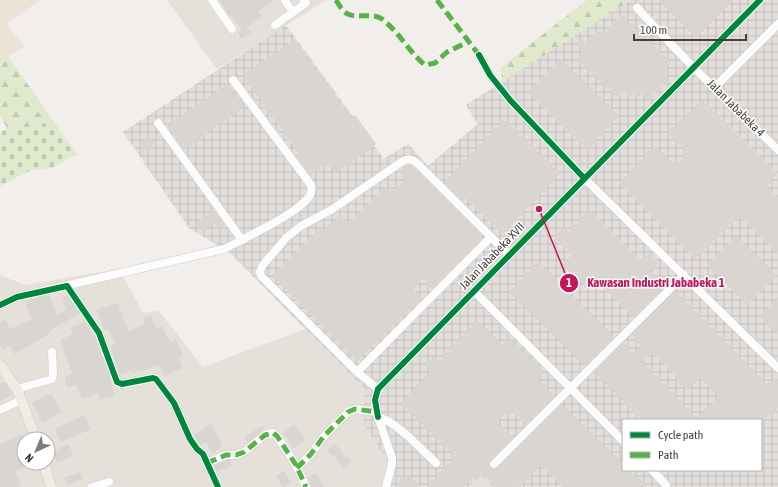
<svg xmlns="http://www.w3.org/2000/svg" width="778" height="487" font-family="'Asap Condensed',sans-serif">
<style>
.residential{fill:#e5e0d9;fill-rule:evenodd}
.commercial{fill:#ebe2d8}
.industrial{fill:url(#industrial-grid);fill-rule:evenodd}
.forest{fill:url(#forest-firs)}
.cemetery{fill:url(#cemetery-stones)}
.building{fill:#d9d6d2;stroke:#d9d5d1;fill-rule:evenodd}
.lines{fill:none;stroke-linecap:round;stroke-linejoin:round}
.minor-casing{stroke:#cfccc9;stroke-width:9}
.major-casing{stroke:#d2c9ba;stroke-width:11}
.minor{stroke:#fdfcfc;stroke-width:8}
.major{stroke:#f0ece5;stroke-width:10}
.quiet{stroke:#57b346;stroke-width:5;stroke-dasharray:10 5;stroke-linecap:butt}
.cycleway-casing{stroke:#fff;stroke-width:8}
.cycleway{stroke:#00873e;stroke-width:6}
.labels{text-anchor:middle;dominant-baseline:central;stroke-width:3;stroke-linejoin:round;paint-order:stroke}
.street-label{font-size:12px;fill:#463f38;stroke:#fff}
.leader{fill:none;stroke:#c2185b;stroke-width:1.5}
.callout-dot{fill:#c2185b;stroke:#fff;stroke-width:1.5}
.mark-label{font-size:12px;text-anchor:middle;font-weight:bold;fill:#fff}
.callout-label{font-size:13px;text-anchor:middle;font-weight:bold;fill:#c2185b;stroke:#fff;stroke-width:3;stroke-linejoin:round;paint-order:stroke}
</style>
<defs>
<pattern id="industrial-grid" width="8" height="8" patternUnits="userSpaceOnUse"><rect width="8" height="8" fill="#e2dedb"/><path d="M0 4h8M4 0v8" fill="none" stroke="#c3c0bd"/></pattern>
<pattern id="forest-firs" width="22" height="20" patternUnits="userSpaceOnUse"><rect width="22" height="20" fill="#e0e9cd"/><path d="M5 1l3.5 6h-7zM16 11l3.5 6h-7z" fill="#c2c9b1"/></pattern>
<pattern id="cemetery-stones" width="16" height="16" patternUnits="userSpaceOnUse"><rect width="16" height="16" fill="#e0e9cd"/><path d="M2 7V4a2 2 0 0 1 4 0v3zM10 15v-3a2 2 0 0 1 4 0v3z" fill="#c2c9b1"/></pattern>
</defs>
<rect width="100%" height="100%" fill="#f1eeeb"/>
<!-- residential -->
<path class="residential" d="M167 0H326L217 69Z
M631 0H778L623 420V470L519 487H0V272L1 276 26 285 119 269 143 313 159 311 203 367 305 329 229 252 408 144 428 166 478 124 466 105ZM24 439H48V463H24Z"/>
<!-- commercial -->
<path class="commercial" d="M0 0H40L6 24 25 47 8 56 0 57Z"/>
<!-- industrial -->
<path class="industrial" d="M631 0H778V487H493L482 475 468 487H386L396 475 364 424 365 389 229 252 189 228 123 132 286 25 384 159 408 144 428 166 478 124 466 105ZM623 420H761V470H623Z"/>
<!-- forest -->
<path class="forest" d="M587 0H631L502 82 501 67Z
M8 56 52 119 39 126 7 128 0 115V57Z"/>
<!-- cemetery -->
<path class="cemetery" d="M52 119 77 154 52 168 31 170 0 186V133L7 128 39 126Z"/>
<!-- building -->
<path class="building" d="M220 0H273L258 11 262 16 246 28 250 33 242 38 238 33 242 30 232 15 230 16 225 9 226 8Z
M659 0H733L696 37Z
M622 15 671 63 663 72 669 78 648 99 642 93 638 97 633 93 629 97 623 91 617 97 578 59 584 53 577 46 582 40 586 44 598 31 603 35Z
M294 40 351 118 355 116 376 144 335 173 327 162 310 175 297 157 300 155 244 75Z
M561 59 619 116 587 149 529 92Z
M227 84 244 106 185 149 168 126Z
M702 100 777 174 766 186 778 198V254L741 217 739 219 737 217 695 258 619 183 655 146 675 165 688 152 668 133Z
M504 120 560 174 503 233 466 197 462 201 444 182Z
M149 137 154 144 144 151 138 144Z
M409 165 415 169 483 237 432 288 423 279 413 289 422 298 357 361 273 275 322 228 325 230 341 215 349 223 386 187 391 193 406 179 399 172 407 166Z
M590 210 641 262 649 253 658 263 650 271 665 286 634 317 598 280 588 289 580 282 569 293 614 337 587 364 584 361 582 363 509 292 538 262 559 282 570 271 564 263 573 255 555 237 564 228 568 232Z
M214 211 224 224 219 228 215 222 203 231 197 222Z
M736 236 776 275 747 305 707 265Z
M675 291 768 385 775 378 778 382V407L764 420H642L595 372 623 343 634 354 642 346 631 335ZM652 352 678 378 676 379 687 390 700 378 719 397 697 418 642 362Z
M49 295 57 316 67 310 62 298 67 296 79 313 49 331V333L15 354 11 345 3 349 0 342V323L6 320 9 330 32 320 26 302Z
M778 298V334L760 317Z
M117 303 122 314 121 315 129 332 146 324 144 319 150 316 157 330 162 327 170 343 176 340 182 356 178 358 182 367 165 376 159 364 141 371 140 370 132 373 131 370 120 374 111 346 116 344 108 328 105 330 97 310 103 307 104 309Z
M478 321 503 345 510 338 543 370 538 375 539 380 554 395V397L526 424 511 409 496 423 512 439 490 460 489 465 490 468 495 469 498 468 562 404 623 464V470H629L647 487H563L541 465 520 487 518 484 515 487H496L481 472 462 487H426L456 456 401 403 432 371 426 365 434 356 439 361Z
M85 322 94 336 110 378 114 396 100 399 98 393 82 398 77 384 68 387 65 377 73 374 61 340 74 334 71 328Z
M4 382 12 394 0 401V384Z
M51 394 61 412 42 422 33 403Z
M84 416 90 429 61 441 55 429Z
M211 424 222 446 213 453 206 442 201 445 194 435 204 430 203 428Z
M294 425 305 440 294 448 284 433Z
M263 426 264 429 248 442 245 437Z
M22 435 24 440V467L15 471 20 487H0V445Z
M335 444 345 458 347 457 351 462 343 468 333 454 332 455 328 450Z
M68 445 73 455 57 462 53 452Z
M227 460H229L231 466 217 471 214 466Z
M284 472 290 483 283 487 277 476Z
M80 473 82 479 67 484 64 478Z
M316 473 319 479 324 487H311L308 478Z
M407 474 421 487H395Z"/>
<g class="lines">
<!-- minor casing -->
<g class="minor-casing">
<path id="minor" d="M212 0 232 29
M286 0 285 1 293 12
M637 8 693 67 778 150
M275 25 306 3 304 0
M479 55 490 75 510 100 584 178 778 368
M233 80 311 185C312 189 312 193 309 197 298 212 260 230 242 240
M715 87 778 24
M67 286 99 333 117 382 122 384 153 378 156 379 174 403 190 439 197 449 203 454 218 487
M474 291 623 441
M0 305 17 297 224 249 242 240 158 123
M357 372 491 237
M17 389 52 379 53 372 52 352
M378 389 357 372 261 276 260 272 262 266 286 238 301 226 331 210 403 161C410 158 414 160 419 165L509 255
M0 410 21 400
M378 417C396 421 422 450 436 463
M207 463 226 455H236L244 452 265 435 273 433 277 436 296 465 306 487
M494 464 684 275
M297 468 311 454 324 436 348 412 355 409 377 412
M652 470 666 485
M92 487 109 482
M386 487 392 464V458L375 408V400L378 389 760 0"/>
</g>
<!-- major casing -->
<g class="major-casing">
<path id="major" d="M0 365 17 389 36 439
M44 463 51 487"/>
</g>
<!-- minor -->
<use href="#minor" class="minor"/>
<!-- major -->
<use href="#major" class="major"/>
<!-- quiet -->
<path class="quiet" d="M336 0C339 5 343 12 348 14 358 19 372 12 382 19 399 32 409 52 425 65L435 63 447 52 470 41
M437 0 479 55
M207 463 226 455H236L244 452 265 435 273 433 277 436 296 465 306 487
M297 468 311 454 324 436 348 412 355 409 377 412"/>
<!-- cycleway casing -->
<g class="cycleway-casing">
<path id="cycleway" d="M479 55 490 75 510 100 584 178
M0 305 17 297 67 286 99 333 117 382 122 384 153 378 156 379 174 403 190 439 197 449 203 454 218 487
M378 417 375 400 378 389 760 0"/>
</g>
<!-- cycleway -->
<use href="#cycleway" class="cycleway"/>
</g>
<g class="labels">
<!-- street labels -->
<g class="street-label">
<text transform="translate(736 108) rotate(45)">Jalan Jababeka 4</text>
<text transform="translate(492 256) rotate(-46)">Jalan Jababeka XVII</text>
</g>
</g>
<!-- callouts -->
<path class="leader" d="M539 209L569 283"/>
<g class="callout-dot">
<circle cx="539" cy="209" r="4"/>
<circle cx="569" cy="283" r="10"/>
</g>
<g class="mark-label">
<text x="569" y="287">1</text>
</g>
<g class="callout-label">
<text x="656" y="287">Kawasan Industri Jababeka 1</text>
</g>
<!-- legend -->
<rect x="622" y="419" width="140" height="52" fill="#ffffff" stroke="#b5b2af"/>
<rect x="630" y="432" width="20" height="6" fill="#00873e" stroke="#b5b2af"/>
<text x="658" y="439" font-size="12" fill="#463f38">Cycle path</text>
<rect x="630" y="452" width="20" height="6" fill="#57b346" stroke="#b5b2af"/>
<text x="658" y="459" font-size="12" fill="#463f38">Path</text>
<!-- north arrow -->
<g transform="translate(36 451) rotate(224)"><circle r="19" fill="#ffffff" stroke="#b5b2af"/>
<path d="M0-3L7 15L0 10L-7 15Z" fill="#827c77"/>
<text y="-6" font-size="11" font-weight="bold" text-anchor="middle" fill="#463f38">N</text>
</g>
<!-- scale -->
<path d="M634 34v6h112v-6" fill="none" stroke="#463f38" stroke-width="2"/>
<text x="640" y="34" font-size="12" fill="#463f38" stroke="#ffffff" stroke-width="3" paint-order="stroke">100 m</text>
</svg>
